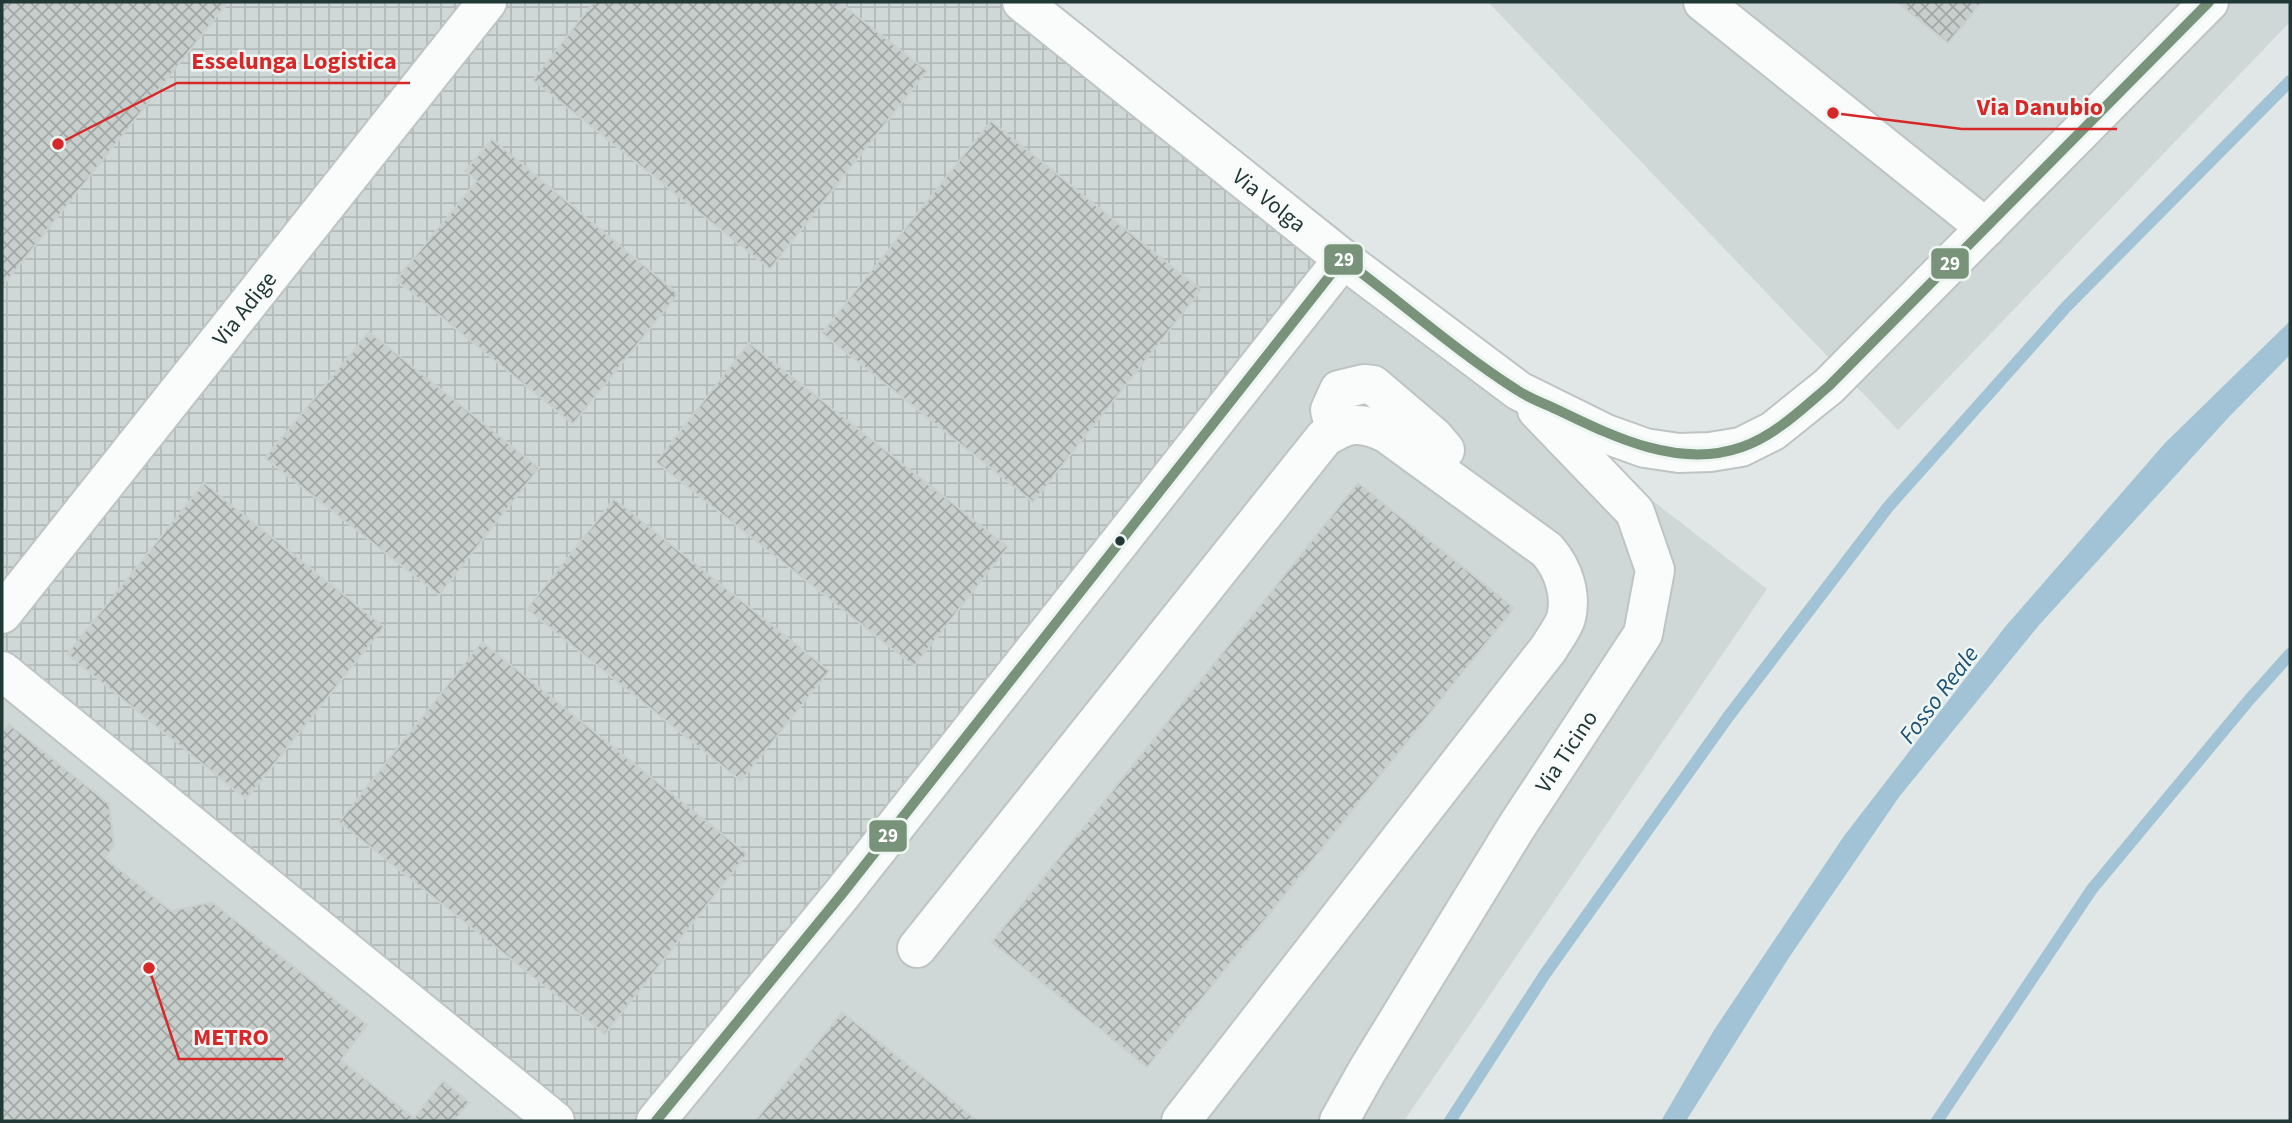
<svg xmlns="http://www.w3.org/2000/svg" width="2292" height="1123" font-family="'Source Sans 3',sans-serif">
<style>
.built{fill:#cfd8d6}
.industrial{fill:url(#industrial-grid)}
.water{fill:#a2c3d5}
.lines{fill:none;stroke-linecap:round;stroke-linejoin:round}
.stream{stroke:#a2c3d5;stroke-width:12}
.building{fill:url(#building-cross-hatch);stroke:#cad0cf;stroke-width:2}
.minor-casing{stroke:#bec4c3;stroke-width:42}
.minor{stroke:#fafbfb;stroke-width:38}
.bus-1-casing{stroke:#eef6f4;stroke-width:16}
.bus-1{stroke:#79937a;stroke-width:10}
.bus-dot{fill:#203937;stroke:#eef6f4;stroke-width:2.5}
.labels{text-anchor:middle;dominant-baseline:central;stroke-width:5;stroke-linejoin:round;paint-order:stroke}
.street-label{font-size:23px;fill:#203937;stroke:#eef6f4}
.water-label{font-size:24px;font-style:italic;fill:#1c5172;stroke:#eef6f4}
.leader{fill:none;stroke:#d62828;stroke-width:2.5}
.callout-dot{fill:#d62828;stroke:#eef6f4;stroke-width:2.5}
.callout-label{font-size:24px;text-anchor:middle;font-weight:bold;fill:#d62828;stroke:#eef6f4;stroke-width:5;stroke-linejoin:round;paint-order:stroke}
.line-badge{stroke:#eef6f4;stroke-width:2.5}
.badge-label{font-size:19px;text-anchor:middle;font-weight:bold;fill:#fff}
</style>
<defs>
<pattern id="industrial-grid" width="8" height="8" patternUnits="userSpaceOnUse" patternTransform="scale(1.75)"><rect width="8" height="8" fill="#cfd8d6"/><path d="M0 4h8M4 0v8" fill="none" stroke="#b1bab8"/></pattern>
<pattern id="building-cross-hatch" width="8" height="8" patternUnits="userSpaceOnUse" patternTransform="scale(1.75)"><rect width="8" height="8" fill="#c8cecc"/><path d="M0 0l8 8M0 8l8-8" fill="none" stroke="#a2a8a6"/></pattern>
</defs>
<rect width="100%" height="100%" fill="#e1e7e6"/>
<!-- built -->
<path class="built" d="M1488 2H2290V22L1898 430Z
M1339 259 1767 589 1404 1121H656Z
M2 691 552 1121H2Z"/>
<!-- industrial -->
<path class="industrial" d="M2 2H1016L1339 259 656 1121H552L2 691Z"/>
<!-- water -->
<path class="water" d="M2290 321V355L2228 418 2040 624 1899 797 1788 959 1686 1121H1661L1714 1030 1844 836 2005 627 2165 443Z"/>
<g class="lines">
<!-- stream -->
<path class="stream" d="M1450 1121 1545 974 1728 717 1888 507 2066 307 2290 81
M1937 1121 2092 889 2249 700 2290 654"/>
</g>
<!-- building -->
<path class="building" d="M2 2H228L2 287Z
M594 2H839L927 71 770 269 533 80Z
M1897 2H1982L1948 43Z
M991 121 1201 290 1033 502 822 333Z
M492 139 678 294 573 424 396 280 477 181 465 171Z
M369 332 539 468 439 595 265 458Z
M749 343 1008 547 914 666 656 462Z
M204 483 384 627 246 799 67 654Z
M1358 483 1514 608 1147 1067 992 942Z
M614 499 829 671 741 781 527 609Z
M482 642 747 854 605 1034 339 822Z
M9 724 109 804 114 846 105 858 171 911 212 902 367 1025 341 1060 414 1118 443 1081 469 1102 454 1121H2V733Z
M842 1012 978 1121H755Z"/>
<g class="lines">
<!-- minor casing -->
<g class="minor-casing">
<g id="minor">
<path id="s1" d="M1022 2 1343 259 1519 391 1606 434 1645 448 1679 453 1710 452 1741 447 1773 431 1829 386 2209 2"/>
<path d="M1703 2 1986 228"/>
<path d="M1335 431 1330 410 1339 390 1364 384 1373 385 1434 437 1445 450"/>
<path id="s2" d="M2 614 487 2"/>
<path d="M2 671 555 1121"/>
<path d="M917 948 1324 438C1347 422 1361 421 1386 433L1547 550C1563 568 1572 594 1566 618 1563 628 1554 639 1549 648L1181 1121"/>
<path d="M656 1121 842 894 1343 259"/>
<path id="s3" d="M1339 1121 1367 1071 1517 826 1643 634 1655 570 1635 512 1537 410"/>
</g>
</g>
<!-- minor -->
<use href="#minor" class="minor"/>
<!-- bus-1 casing -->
<g class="bus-1-casing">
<path id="bus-1" d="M656 1121 842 894 1343 259C1401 302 1456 351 1517 390 1530 399 1546 404 1560 411 1616 438 1680 469 1742 447 1776 435 1803 408 1829 386L2209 2"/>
</g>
<!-- bus-1 -->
<use href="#bus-1" class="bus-1"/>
</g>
<!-- markers -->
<circle class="bus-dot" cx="1120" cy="541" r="6"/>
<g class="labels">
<!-- street labels -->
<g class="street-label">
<text stroke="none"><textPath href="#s1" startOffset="317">Via Volga</textPath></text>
<text stroke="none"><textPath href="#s2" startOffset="390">Via Adige</textPath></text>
<text stroke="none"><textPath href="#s3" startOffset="434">Via Ticino</textPath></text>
</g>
<!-- water labels -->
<g class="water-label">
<text transform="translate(1939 695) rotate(-53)">Fosso Reale</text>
</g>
</g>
<!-- callouts -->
<path class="leader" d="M58 144L177 83H410M1833 113L1962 129H2117M149 968L179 1059H283"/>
<g class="callout-dot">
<circle cx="58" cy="144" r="7"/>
<circle cx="1833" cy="113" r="7"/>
<circle cx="149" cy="968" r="7"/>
</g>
<g class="callout-label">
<text x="294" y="69">Esselunga Logistica</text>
<text x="2040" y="115">Via Danubio</text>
<text x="231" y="1045">METRO</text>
</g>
<g class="line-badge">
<rect x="1323" y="243" width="41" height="33" rx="7" fill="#79937a"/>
<rect x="1930" y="247" width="40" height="33" rx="7" fill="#79937a"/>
<rect x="868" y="819" width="40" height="34" rx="7" fill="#79937a"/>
</g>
<g class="badge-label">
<text x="1344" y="266">29</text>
<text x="1950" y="270">29</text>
<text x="888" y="842">29</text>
</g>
<!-- border -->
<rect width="2292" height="1123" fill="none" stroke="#203937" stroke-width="7"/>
</svg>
